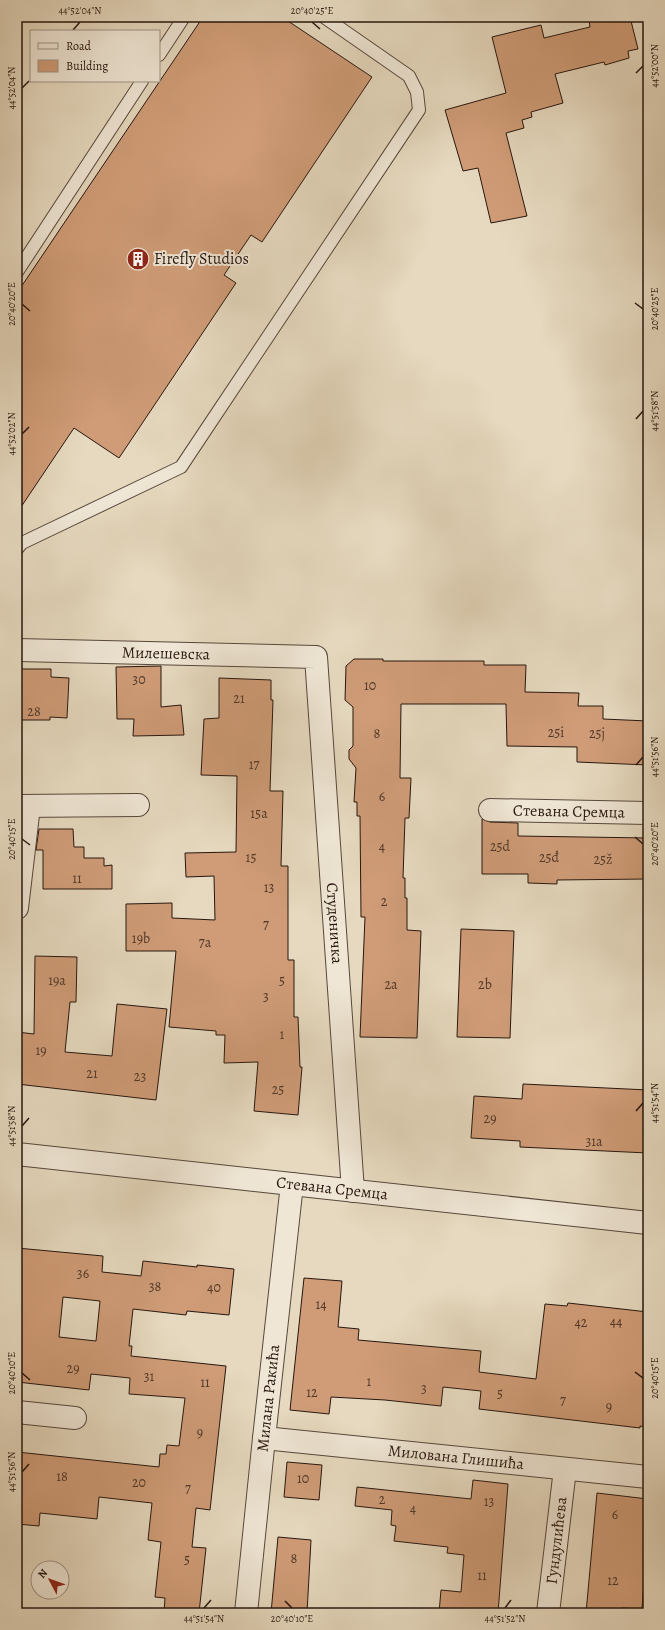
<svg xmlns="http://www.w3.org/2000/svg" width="665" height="1630" font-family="Alegreya,serif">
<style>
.building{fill:#cf9c77;stroke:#27160f;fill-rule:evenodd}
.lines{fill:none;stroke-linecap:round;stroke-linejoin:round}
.lane-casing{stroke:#57473b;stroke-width:14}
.street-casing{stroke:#57473b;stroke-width:24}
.lane{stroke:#efe6d5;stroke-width:12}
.street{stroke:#efe6d5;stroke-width:22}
.ticks{fill:none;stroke:#27160f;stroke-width:1.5}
.labels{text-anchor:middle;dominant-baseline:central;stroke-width:4;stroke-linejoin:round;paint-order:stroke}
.number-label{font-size:14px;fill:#513829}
.poi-label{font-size:16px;fill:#27160f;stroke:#efe6d5;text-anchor:start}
.street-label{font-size:16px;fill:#27160f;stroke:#efe6d5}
.neatline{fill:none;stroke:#27160f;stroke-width:1.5}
.ticks-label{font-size:10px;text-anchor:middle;fill:#27160f}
</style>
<rect width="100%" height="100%" fill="#e6d9bf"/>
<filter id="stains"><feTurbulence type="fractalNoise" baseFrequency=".005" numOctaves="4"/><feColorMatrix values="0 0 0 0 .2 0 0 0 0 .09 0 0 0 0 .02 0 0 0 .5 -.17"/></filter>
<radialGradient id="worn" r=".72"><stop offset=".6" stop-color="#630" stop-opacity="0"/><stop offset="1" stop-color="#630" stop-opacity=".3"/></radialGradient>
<!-- building -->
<path class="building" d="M203 17H282L372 77 262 242 251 235 224 275 236 283 119 458 74 428 17 513V293Z
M598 17H630L638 49 628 51 629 58 605 65 604 62 555 74 563 103 531 112 532 117 522 120 524 128 506 133 527 216 491 223 478 168 463 171 445 110 506 93 492 37 541 25 544 38 590 27 589 20Z
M354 659H383V661H484V665H526L525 692 579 693 578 706H603V719L648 721V765L577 762V747L507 746 506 704H401L400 778H411L409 818H405L403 878H405V898H407V930L421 931 417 1038 360 1037 365 917H361L360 816H357V802H354L356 768 349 759V750L353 746V707L345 700 346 666Z
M161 666V707L181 705 184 735 133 736 134 719H117L116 667Z
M17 669H51V677L69 678 67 718 50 717V720H17Z
M219 678 271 680V700H273L270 791H283L281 866H288V960H294V1017H298L300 1067H302L298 1115 254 1111 258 1062 224 1063 225 1035H216V1031L169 1027 176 951H126V904L172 903V918L215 920 214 876 186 877 185 853 236 852 237 776 201 775 204 719 219 718Z
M482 819 490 822 518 823V836L648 838V879L557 880V884L528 883V874H482Z
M39 829H73L74 847H84V858H104V866L112 865V889H43V850H36Z
M461 929 514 931 510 1038 457 1037Z
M35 956 77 957 76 1002H70L65 1052 112 1056 117 1004 167 1009 156 1100 17 1084V1032L34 1034Z
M523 1084 648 1090V1153L520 1147V1141L471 1138 474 1096 522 1099Z
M17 1248 103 1256 102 1272 141 1276 143 1261 197 1267V1265L234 1269 229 1315 187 1311 186 1315 133 1309 129 1346H132L131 1356 226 1366 210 1510 196 1508 194 1527 192 1547 206 1548 199 1613H164L165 1598 155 1597 161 1542 148 1540 152 1503 99 1497 97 1519 40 1513 39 1526 17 1524V1452L159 1467 160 1454H166L167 1445 179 1446 185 1398 129 1394 130 1378 91 1374 89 1390 17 1382ZM63 1297 100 1301 96 1341 59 1337Z
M304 1278 342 1281 338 1327 359 1329 358 1340 481 1351 479 1372 536 1379 545 1304 567 1306 568 1303 648 1312V1427L640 1426V1428L479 1409 481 1391 443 1387 441 1406 385 1400 331 1397 329 1414 290 1410Z
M287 1462 322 1465 319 1500 284 1497Z
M473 1480 508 1484 498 1613H439L441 1590 461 1592 464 1555 447 1553 448 1547 394 1541 396 1526 391 1525 392 1510 355 1506 357 1487 471 1499Z
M597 1493 648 1499V1567H645L642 1609 622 1608 621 1613H586Z
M278 1537 311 1540 307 1613H271Z"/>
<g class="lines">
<!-- lane casing -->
<g class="lane-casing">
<path id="lane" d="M159 55 184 17
M17 272 142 81
M17 549 22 543 181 467 419 110 417 92 409 76 324 17"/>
</g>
<!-- street casing -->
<g class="street-casing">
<g id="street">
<path id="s1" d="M17 650 316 657 353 1191"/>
<path d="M17 806 138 805"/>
<path id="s2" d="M490 810 648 813"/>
<path d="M17 908 29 806"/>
<path id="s3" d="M17 1154 648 1223"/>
<path d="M17 1412 75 1418"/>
<path id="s4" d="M264 1438 648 1477"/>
<path id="s5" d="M246 1613 264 1438 292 1184"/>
<path id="s6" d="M548 1613 565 1469"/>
</g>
</g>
<!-- lane -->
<use href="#lane" class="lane"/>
<!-- street -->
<use href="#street" class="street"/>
</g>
<!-- ticks -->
<path class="ticks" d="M312 22 320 29M73 30 80 22M636 73 643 66M22 88 29 81M635 303 643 309M22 304 30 311M636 419 643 411M22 434 29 427M636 765 643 757M635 837 643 844M22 839 30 845M636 1111 643 1103M22 1126 29 1118M635 1372 643 1378M22 1373 30 1380M22 1472 29 1464M285 1601 292 1608M204 1608 211 1600M505 1608 511 1600"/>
<!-- icons -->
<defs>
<g id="building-disc" transform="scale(1.15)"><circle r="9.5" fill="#8f2418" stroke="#efe6d5"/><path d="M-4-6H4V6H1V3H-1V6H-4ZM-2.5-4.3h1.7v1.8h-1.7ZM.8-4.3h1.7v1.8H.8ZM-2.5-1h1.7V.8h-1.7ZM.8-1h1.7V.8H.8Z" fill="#fff"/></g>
</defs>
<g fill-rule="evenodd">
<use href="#building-disc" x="138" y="259"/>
</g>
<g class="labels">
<!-- number labels -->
<g class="number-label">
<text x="139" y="679">30</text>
<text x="370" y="685">10</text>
<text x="239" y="698">21</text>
<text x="34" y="711">28</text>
<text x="556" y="732">25i</text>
<text x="377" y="733">8</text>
<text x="597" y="733">25j</text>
<text x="254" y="764">17</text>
<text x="382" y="796">6</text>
<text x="259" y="813">15a</text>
<text x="382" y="846">4</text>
<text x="500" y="846">25d</text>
<text x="251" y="857">15</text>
<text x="549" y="857">25đ</text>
<text x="603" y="859">25ž</text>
<text x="77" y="878">11</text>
<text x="269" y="887">13</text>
<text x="384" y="901">2</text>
<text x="266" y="924">7</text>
<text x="141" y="938">19b</text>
<text x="205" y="942">7a</text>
<text x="57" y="980">19a</text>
<text x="282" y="980">5</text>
<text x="391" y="984">2a</text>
<text x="485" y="984">2b</text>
<text x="266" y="996">3</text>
<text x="282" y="1034">1</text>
<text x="41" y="1050">19</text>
<text x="92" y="1073">21</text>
<text x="140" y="1076">23</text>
<text x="278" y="1089">25</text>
<text x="490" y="1118">29</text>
<text x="594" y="1141">31a</text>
<text x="83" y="1273">36</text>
<text x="155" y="1286">38</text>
<text x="214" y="1287">40</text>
<text x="321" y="1304">14</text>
<text x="616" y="1321">44</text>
<text x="581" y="1322">42</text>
<text x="73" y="1368">29</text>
<text x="149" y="1376">31</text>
<text x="369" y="1381">1</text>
<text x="205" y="1382">11</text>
<text x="424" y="1388">3</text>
<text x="312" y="1392">12</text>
<text x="500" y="1393">5</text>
<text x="563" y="1400">7</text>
<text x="609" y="1406">9</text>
<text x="200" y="1432">9</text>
<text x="62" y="1476">18</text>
<text x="303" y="1478">10</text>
<text x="139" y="1482">20</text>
<text x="188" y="1488">7</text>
<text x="382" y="1499">2</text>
<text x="489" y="1501">13</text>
<text x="413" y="1508">4</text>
<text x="615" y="1514">6</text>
<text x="294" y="1558">8</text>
<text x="187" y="1559">5</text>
<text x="482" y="1575">11</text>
<text x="613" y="1580">12</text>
</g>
<!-- poi labels -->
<g class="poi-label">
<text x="154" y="259">Firefly Studios</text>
</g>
<!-- street labels -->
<g class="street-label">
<text stroke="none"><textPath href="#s1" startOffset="149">Милешевска</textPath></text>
<text stroke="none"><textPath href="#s2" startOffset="79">Стевана Сремца</textPath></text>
<text stroke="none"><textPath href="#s1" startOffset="566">Студеничка</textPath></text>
<text stroke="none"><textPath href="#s3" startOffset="317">Стевана Сремца</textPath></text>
<text stroke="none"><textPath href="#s5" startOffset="216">Милана Ракића</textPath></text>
<text stroke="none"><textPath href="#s4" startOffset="193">Милована Глишића</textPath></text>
<text stroke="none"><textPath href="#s6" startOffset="73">Гундулићева</textPath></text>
</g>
</g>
<!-- margin -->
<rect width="665" height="1630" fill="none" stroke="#e6d9bf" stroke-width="44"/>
<!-- legend -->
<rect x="30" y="30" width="130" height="52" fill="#efe6d5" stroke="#9f9386"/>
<rect x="38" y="43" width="20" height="6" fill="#efe6d5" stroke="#9f9386"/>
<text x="66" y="50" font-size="12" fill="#27160f">Road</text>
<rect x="38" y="60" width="20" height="12" fill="#cf9c77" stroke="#9f9386"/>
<text x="66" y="70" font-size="12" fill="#27160f">Building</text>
<!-- north arrow -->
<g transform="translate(50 1580) rotate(311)"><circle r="19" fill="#efe6d5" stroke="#9f9386"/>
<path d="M0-3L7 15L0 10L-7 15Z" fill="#8f2418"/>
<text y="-6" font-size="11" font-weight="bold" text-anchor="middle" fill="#27160f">N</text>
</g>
<rect x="22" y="22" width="621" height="1586" class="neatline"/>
<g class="ticks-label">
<text x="80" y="14">44°52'04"N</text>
<text x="312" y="14">20°40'25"E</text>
<text transform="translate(654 66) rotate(-90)" y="4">44°52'00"N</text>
<text transform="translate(11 88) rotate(-90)" y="4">44°52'04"N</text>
<text transform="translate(11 304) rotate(-90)" y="4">20°40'20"E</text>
<text transform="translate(654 309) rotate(-90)" y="4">20°40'25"E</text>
<text transform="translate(654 411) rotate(-90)" y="4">44°51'58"N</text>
<text transform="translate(11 434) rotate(-90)" y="4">44°52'02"N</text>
<text transform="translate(654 757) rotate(-90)" y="4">44°51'56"N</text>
<text transform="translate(11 839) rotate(-90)" y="4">20°40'15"E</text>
<text transform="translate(654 844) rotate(-90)" y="4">20°40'20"E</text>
<text transform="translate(654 1103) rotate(-90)" y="4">44°51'54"N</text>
<text transform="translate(11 1126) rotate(-90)" y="4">44°51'58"N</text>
<text transform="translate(11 1373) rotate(-90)" y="4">20°40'10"E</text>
<text transform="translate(654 1378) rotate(-90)" y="4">20°40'15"E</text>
<text transform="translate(11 1472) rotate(-90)" y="4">44°51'56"N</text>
<text x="204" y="1622">44°51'54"N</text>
<text x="292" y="1622">20°40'10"E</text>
<text x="505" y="1622">44°51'52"N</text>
</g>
<rect width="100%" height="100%" filter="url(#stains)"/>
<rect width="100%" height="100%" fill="url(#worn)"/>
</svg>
